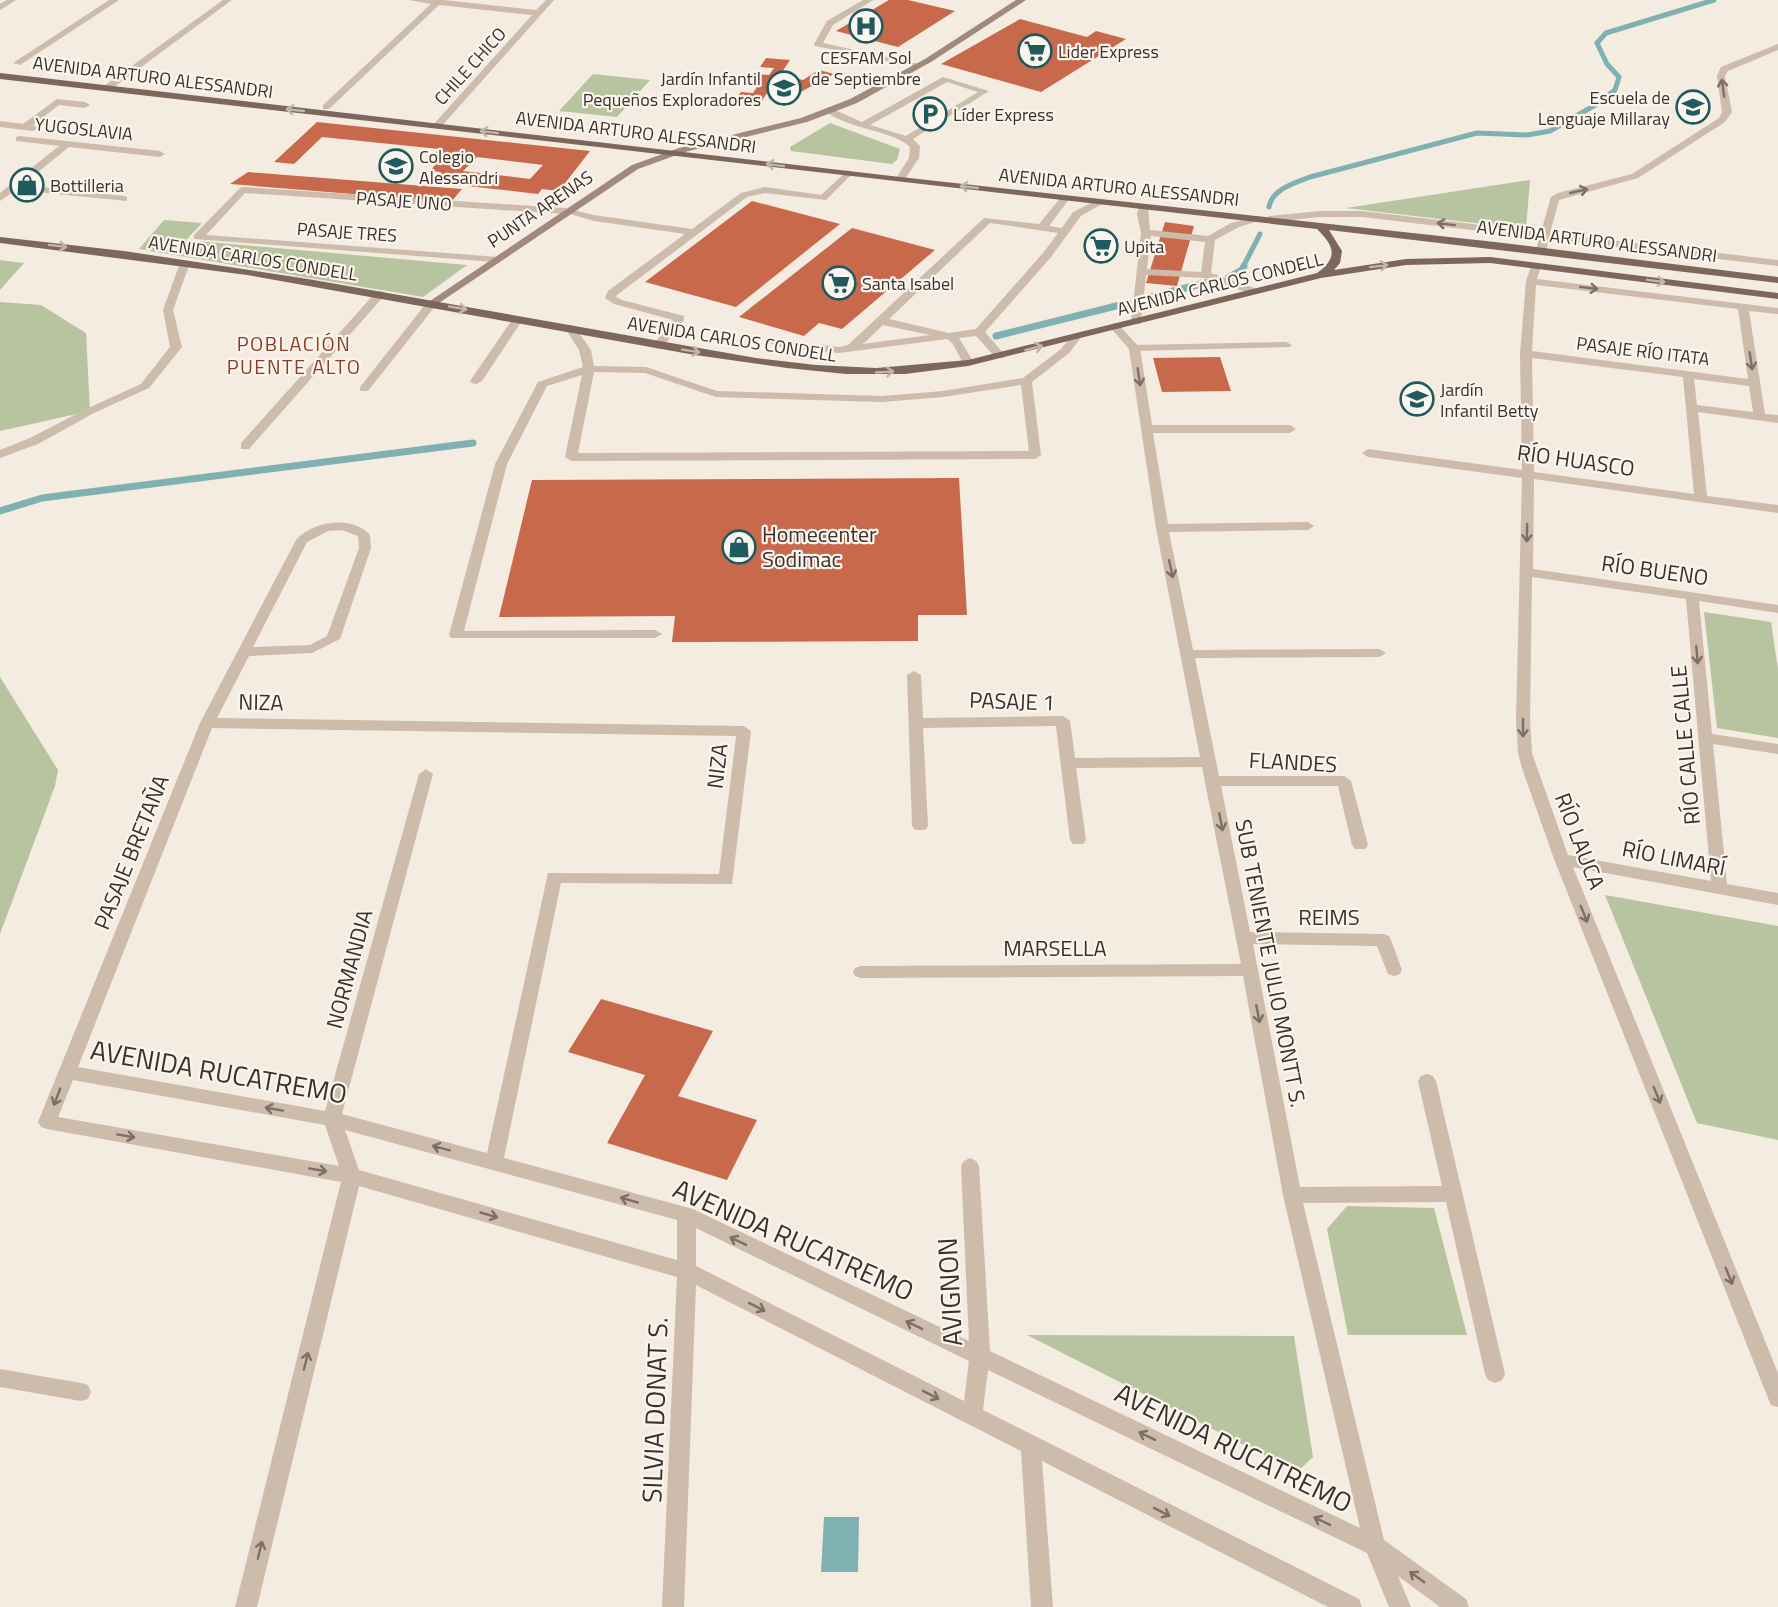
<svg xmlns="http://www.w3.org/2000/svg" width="1778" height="1607" font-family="'Titillium Web',sans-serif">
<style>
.green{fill:#b8c4a0}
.water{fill:#7fb0b2}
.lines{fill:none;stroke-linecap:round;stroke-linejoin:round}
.stream-far1{stroke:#7fb0b2;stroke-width:5}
.stream{stroke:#7fb0b2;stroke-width:7}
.building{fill:#c8694b;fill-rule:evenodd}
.lane{fill:#cdbbac;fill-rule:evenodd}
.street{fill:#cdbbac;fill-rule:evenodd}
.secondary{fill:#a18a7d;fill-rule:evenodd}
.primary{fill:#7d675c;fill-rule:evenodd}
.oneway{stroke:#7d6f65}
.oneway2{stroke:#c2b5ac}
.labels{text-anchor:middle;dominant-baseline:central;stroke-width:4.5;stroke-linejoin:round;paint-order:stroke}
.far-poi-label{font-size:18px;fill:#3b302b;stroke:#fbf5ee;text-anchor:start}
.far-street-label{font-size:18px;fill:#3b302b;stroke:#fbf5ee}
.far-neighbourhood-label{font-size:20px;letter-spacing:1.5px;fill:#8c3b22;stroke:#fbf5ee}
.street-label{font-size:22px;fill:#3b302b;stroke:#fbf5ee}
.poi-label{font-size:22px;fill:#3b302b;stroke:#fbf5ee;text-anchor:start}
.near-street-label{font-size:27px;fill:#3b302b;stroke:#fbf5ee}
</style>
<rect width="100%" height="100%" fill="#f4ebe1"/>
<!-- green -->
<path class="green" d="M593 74 650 80 617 117 559 111Z
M830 123 900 149 897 160 892 164 791 151 790 147Z
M1530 180 1526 229 1346 208Z
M164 220 202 223 186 240 467 265 423 297 139 249Z
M0 260 24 263 0 290Z
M0 302 41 305 86 333 90 411 0 431Z
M1704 612 1771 622 1778 669V738L1717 728Z
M0 677 58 770 55 786 0 934Z
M1605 895 1778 926V1140L1697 1123Z
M1347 1206 1434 1208 1467 1335H1348L1327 1229Z
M1027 1335 1294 1336 1313 1457 1297 1472Z"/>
<!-- water -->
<path class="water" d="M824 1517H859L858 1572H821Z"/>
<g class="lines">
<!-- stream-far1 -->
<path class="stream-far1" d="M1269 207C1272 189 1295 183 1310 177L1477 133 1527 135 1550 131 1597 104 1615 90 1619 77 1607 64 1597 43 1606 33 1714 0
M1243 267 1260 234"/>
<!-- stream -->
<path class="stream" d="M1229 277 1242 270 1244 266
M1150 297 1209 282
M996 336 1128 303
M0 511 42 498 473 443"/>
</g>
<!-- building -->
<path class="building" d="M889 0H908L955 11 898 47 836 31Z
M1020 19 1087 37 1096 31 1126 39 1041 92 941 64Z
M766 58 790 60 780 75 803 80 819 70 834 74 782 102 768 98 782 90 771 87 761 102 735 99 741 92 753 93 759 84 747 83 754 74 769 75 774 68 760 67Z
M317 122 590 151 559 191 542 189 538 194 432 182 441 172 430 171 441 158 432 157 439 149 322 137 294 164 274 162ZM477 157 543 165 530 179 463 171Z
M248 172 462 189 451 202 230 184Z
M752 201 840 224 736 307 645 282Z
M1165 222 1194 226 1177 286 1146 283Z
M852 228 935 250 842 329 819 323 804 336 739 317Z
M1089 236 1118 239 1113 256 1084 253Z
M1220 357 1231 391 1162 392 1153 358Z
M959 478 967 615H918V641L672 642 675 616 499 617 532 480Z
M601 999 713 1031 678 1096 757 1120 727 1180 607 1143 645 1075 568 1052Z"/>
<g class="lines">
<!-- lane -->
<path class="lane" d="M863 0H873L833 25 823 43 919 64V68L815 46 814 44 827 21Z
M943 77 989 91 913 139 920 146 919 158 903 182 895 180 909 158 910 147C890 129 849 130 825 111L833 109 862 122ZM947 82 978 92 906 136 870 125Z
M848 170 853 173 826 200 765 193 747 197 617 295 616 297 622 300 684 316V320L662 348 658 349 652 346 673 320 614 304 605 298 608 291 685 234 594 221 560 211 565 208 594 215 692 229 741 193 765 187 821 195Z
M1065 195 1070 198 1049 226 1062 228 1073 212 1099 199 1107 201 1081 216 1051 257 985 332 1004 354V358H996L976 336 959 338 974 363 968 366 964 365 953 344 947 339 839 353 776 346 770 343 776 340 839 347 848 345 984 218 1039 224 1062 196ZM990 223 1058 233 1043 253 976 329 949 333 889 319ZM883 325 930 335 863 344Z
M1140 204 1148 206 1150 230 1208 236 1231 223 1261 216V220L1239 227 1215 240 1211 273 1257 289V293H1249L1205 278 1146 275 1141 322 1140 324H1132L1131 322 1141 233 1137 214ZM1151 236 1205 242 1201 272 1147 269Z
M168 307 173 310 182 347 149 388 94 413 38 444 0 458V450L30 438 86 409 141 384 170 347 163 310Z
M570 325 574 326 591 350 594 366 646 367 717 391 882 396 943 391 1023 378 1061 349 1073 334 1077 333 1082 336 1069 353 1032 382 1041 455 1035 459 571 461 565 457 582 375 547 386 507 464 464 631 655 630 662 634 655 638H451L449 635 495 464 538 382 583 367 579 350 565 328ZM594 372 645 373 716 397 882 402 943 397 1021 385 1029 451 578 453Z
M1286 342 1292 345 1290 347 1134 351 1128 348 1134 345Z"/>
<!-- street -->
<path class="street" d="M7 0H16L0 10V4Z
M109 0H119L20 65 13 63Z
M223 0H232L110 90H104V86Z
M409 0H444L536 10 546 0H554L440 128 432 126 532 15 439 5 329 109H323V105L431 4Z
M1778 44V50L1728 71 1725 76 1732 112 1725 122 1638 178 1559 200 1550 233 1778 260V266L1549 239 1546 250 1541 253 1536 250 1539 238 1362 217H1320L1269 222 1264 219 1269 216 1320 211H1362L1541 232 1551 197 1558 193 1632 174 1719 118 1722 112 1717 76 1721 67Z
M57 99 85 102 90 105 85 108 59 105 33 125 38 128 33 131 0 127V121L23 124Z
M19 136 160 151 165 154 160 157 69 147 22 185 124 196 127 197V201L16 190 0 201V193L59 146 16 141V137Z
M243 187 565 208 570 211 565 214 245 193 206 235 499 257 500 259 495 262 194 239V235L240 188Z
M185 260 190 263 173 310 172 312H164L163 310 180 263Z
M1536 263 1541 266 1537 279 1778 308V314L1749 311 1765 414 1778 415V423L1698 412 1707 496 1778 505V513L1534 479 1533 569 1778 605V613L1699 601 1712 734 1778 744V754L1713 744 1727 884 1778 893V905L1573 867 1778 1373V1407L1771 1405 1768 1398 1554 859 1522 768 1518 753 1516 720 1522 478 1368 457 1362 453 1368 449 1522 470 1520 354 1526 281 1531 266ZM1536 285 1738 309 1748 379 1532 351ZM1532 358 1683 377 1694 494 1534 472ZM1694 379 1749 386 1753 412 1697 405ZM1532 577 1686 599 1711 881 1568 855 1532 753 1530 720Z
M380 291 384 292V296L249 449H241V443L376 292Z
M432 300 437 303 436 305 368 391H360V387L428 301Z
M518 316 523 319 482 381 476 384 472 383 470 381 514 317Z
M1114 323 1118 324 1140 348 1152 425H1290L1296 429 1290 433H1153L1168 524 1308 522 1314 526 1308 530 1169 532 1193 650 1379 649 1386 653 1379 657 1195 658 1219 776H1344L1351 781 1368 845 1365 849H1355L1352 845 1338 786H1221L1250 932 1383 934 1389 936 1391 940 1402 970 1400 974 1394 976 1388 974 1377 946 1253 944 1300 1187 1442 1186 1418 1081 1421 1076 1427 1074 1433 1076 1436 1081 1505 1374 1502 1380 1495 1383 1488 1380 1485 1374 1446 1202 1303 1203 1384 1540 1466 1599 1469 1607H1440L1398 1576 1411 1607H1389L1367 1553 988 1370 983 1410 1359 1599 1362 1607H1328L1042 1461 1053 1607H1031L1021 1451 696 1285 684 1607H662L677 1277 359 1186 257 1607H235L341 1182 47 1129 41 1127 38 1122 200 723 296 540C312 521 352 515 370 535L371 548 340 639 312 653 249 656 217 718 744 726 751 731 732 884 561 883 504 1158 693 1209 969 1341 961 1166 964 1161 970 1158 976 1161 979 1166 990 1351 1360 1528 1283 1195 1243 976 861 978 855 976 853 972 855 968 861 966 1241 964 1202 767 1076 768 1086 840 1083 844H1073L1070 840 1056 726 923 728 928 826 925 830H915L912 826 907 675 914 671 921 675 923 718 1063 716 1070 721 1075 758 1200 757 1156 528 1129 349 1109 326ZM342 530 358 536 359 548 327 636 310 645 253 647 307 542 328 531ZM212 728 736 736 719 874 548 873 487 1153 342 1114 433 774 426 769 419 774 325 1111 78 1067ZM73 1080 325 1125 339 1166 58 1117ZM345 1130 677 1220V1260L359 1170ZM696 1228 969 1361 964 1401 696 1266Z
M0 1369 81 1383 88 1385 91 1392 88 1399 81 1401 0 1387Z"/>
<!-- secondary -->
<path class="secondary" d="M1016 0H1026L931 62 857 103 807 122 685 152 638 169 436 305 432 306 427 303 632 165 679 148 801 118 850 99 925 59Z"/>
<!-- primary -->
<path class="primary" d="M0 73 900 177 1495 242 1778 277V283L1329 230 1342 251 1340 263 1334 270 1406 259 1490 257 1778 293V299L1490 263 1406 265 1321 278 968 366 905 374H846L787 368 695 355 247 275 0 243V237L124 251 308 279 756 358 816 365 876 368 968 360 1317 273C1339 257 1334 246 1317 229L0 79Z"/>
</g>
<!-- one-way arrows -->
<defs><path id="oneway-shaft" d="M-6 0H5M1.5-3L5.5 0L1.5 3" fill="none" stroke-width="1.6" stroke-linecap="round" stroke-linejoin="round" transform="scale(1.5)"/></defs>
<g class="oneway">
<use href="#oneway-shaft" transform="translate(1723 88) rotate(-98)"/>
<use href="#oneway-shaft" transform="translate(1579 191) rotate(-13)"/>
<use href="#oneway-shaft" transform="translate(1446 224) rotate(-173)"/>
<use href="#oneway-shaft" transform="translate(1589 288) rotate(7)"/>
<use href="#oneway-shaft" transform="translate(1751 361) rotate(81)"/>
<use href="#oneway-shaft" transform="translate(1139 377) rotate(81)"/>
<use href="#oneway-shaft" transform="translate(1527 533) rotate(91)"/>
<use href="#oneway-shaft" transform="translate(1171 569) rotate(78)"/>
<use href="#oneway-shaft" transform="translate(1697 655) rotate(85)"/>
<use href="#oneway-shaft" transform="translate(1523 728) rotate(90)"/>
<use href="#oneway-shaft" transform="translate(1221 822) rotate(79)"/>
<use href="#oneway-shaft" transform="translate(1584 914) rotate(68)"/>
<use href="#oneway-shaft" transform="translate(1258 1014) rotate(79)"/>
<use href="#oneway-shaft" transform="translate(1657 1095) rotate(68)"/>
<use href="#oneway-shaft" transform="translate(57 1097) rotate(111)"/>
<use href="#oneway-shaft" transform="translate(274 1109) rotate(-170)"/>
<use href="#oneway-shaft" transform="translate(126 1136) rotate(10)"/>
<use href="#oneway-shaft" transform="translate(441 1148) rotate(-165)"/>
<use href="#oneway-shaft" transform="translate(318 1170) rotate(10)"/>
<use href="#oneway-shaft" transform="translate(629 1200) rotate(-164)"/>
<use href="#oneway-shaft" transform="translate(489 1215) rotate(16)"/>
<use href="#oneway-shaft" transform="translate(738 1241) rotate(-154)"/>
<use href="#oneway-shaft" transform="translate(1729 1276) rotate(68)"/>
<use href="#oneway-shaft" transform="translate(757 1307) rotate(27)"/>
<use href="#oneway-shaft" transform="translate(914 1325) rotate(-154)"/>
<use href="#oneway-shaft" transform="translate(306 1361) rotate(-76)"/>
<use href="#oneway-shaft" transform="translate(931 1395) rotate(27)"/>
<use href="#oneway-shaft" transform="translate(1147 1436) rotate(-154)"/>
<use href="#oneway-shaft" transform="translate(1162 1512) rotate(27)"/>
<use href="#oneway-shaft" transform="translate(1322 1521) rotate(-154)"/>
<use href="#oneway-shaft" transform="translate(260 1550) rotate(-76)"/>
<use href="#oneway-shaft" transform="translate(1417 1577) rotate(-144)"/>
</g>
<g class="oneway2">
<use href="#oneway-shaft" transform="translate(295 110) rotate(-174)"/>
<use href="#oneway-shaft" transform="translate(489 132) rotate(-173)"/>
<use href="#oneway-shaft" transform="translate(775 165) rotate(-173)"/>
<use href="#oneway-shaft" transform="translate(969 187) rotate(-174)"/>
<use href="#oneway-shaft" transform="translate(58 246) rotate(7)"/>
<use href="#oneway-shaft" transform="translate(1379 266) rotate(-7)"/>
<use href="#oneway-shaft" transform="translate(1656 281) rotate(7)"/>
<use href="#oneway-shaft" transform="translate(458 308) rotate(10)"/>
<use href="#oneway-shaft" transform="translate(1034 348) rotate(-14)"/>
<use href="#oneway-shaft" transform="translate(691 351) rotate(9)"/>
<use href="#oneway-shaft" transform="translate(885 372) rotate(-3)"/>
</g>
<!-- icons -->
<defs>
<g id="hospital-ring" transform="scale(1.725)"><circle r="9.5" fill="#fbf5ee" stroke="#1f5a5e" stroke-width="1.5"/><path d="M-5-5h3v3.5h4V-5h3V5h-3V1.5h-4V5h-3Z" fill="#1f5a5e"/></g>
<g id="supermarket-ring" transform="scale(1.725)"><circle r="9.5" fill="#fbf5ee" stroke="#1f5a5e" stroke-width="1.5"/><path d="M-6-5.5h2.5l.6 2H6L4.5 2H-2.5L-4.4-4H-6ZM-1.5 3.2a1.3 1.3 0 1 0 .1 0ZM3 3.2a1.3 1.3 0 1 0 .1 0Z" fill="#1f5a5e"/></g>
<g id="school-ring" transform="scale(1.725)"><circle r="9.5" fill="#fbf5ee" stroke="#1f5a5e" stroke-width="1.5"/><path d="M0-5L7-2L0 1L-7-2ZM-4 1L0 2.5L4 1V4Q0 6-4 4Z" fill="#1f5a5e"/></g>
<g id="parking-ring" transform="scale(1.725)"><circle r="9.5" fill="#fbf5ee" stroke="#1f5a5e" stroke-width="1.5"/><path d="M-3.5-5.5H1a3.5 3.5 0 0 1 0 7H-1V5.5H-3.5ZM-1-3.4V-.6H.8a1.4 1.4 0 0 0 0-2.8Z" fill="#1f5a5e"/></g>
<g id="shop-ring" transform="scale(1.725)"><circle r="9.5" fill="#fbf5ee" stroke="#1f5a5e" stroke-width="1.5"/><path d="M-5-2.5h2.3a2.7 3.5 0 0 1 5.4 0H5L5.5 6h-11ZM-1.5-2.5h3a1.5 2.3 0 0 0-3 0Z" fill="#1f5a5e"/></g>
</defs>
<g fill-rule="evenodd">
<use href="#hospital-ring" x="866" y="26"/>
<use href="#supermarket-ring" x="1035" y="51"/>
<use href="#school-ring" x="784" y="88"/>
<use href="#school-ring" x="1693" y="107"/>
<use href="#parking-ring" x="930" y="114"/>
<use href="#school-ring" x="396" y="166"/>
<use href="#shop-ring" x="27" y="185"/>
<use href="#supermarket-ring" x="1101" y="246"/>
<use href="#supermarket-ring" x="839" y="283"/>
<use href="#school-ring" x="1417" y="399"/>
<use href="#shop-ring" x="739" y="547"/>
</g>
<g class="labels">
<!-- far-poi labels -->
<g class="far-poi-label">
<text x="1058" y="51">Lider Express</text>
<text x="866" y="57" text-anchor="middle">CESFAM Sol<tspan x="866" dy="21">de Septiembre</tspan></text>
<text x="761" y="78" text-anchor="end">Jardín Infantil<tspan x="761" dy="21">Pequeños Exploradores</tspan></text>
<text x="1670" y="97" text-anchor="end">Escuela de<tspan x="1670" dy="21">Lenguaje Millaray</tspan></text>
<text x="953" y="114">Líder Express</text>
<text x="419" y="156">Colegio<tspan x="419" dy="21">Alessandri</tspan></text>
<text x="50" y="185">Bottilleria</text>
<text x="1124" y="246">Upita</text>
<text x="862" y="283">Santa Isabel</text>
<text x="1440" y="389">Jardín<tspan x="1440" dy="21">Infantil Betty</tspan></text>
</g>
<!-- far-street labels -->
<g class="far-street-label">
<text transform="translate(470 66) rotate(-48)">CHILE CHICO</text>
<text transform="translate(153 77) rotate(7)">AVENIDA ARTURO ALESSANDRI</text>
<text transform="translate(84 129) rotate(6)">YUGOSLAVIA</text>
<text transform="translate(636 132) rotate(7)">AVENIDA ARTURO ALESSANDRI</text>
<text transform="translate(1119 187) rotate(6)">AVENIDA ARTURO ALESSANDRI</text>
<text transform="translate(404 201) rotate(4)">PASAJE UNO</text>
<text transform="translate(540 209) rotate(-34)">PUNTA ARENAS</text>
<text transform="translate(347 232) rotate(4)">PASAJE TRES</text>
<text transform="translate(1597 241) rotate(7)">AVENIDA ARTURO ALESSANDRI</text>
<text transform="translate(253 258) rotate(9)">AVENIDA CARLOS CONDELL</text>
<text transform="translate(1220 284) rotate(-14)">AVENIDA CARLOS CONDELL</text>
<text transform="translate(732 339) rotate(9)">AVENIDA CARLOS CONDELL</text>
<text transform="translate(1643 351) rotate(7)">PASAJE RÍO ITATA</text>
</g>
<!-- far-neighbourhood labels -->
<g class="far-neighbourhood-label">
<text x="294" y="343">POBLACIÓN<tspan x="294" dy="23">PUENTE ALTO</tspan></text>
</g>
<!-- street labels -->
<g class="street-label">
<text transform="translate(1576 460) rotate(8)">RÍO HUASCO</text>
<text transform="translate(1655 570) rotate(8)">RÍO BUENO</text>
<text transform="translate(1012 701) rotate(2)">PASAJE 1</text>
<text transform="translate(261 702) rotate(1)">NIZA</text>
<text transform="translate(1685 745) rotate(-95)">RÍO CALLE CALLE</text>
<text transform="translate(1293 762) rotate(3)">FLANDES</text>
<text transform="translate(717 766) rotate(-83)">NIZA</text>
<text transform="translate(1580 841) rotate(69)">RÍO LAUCA</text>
<text transform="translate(131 852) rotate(-68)">PASAJE BRETAÑA</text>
<text transform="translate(1674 858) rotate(11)">RÍO LIMARÍ</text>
<text x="1329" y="917">REIMS</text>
<text x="1055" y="948">MARSELLA</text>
<text transform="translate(1271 963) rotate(79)">SUB TENIENTE JULIO MONTT S.</text>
<text transform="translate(349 969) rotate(-75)">NORMANDIA</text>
</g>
<!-- poi labels -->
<g class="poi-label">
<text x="762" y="534">Homecenter<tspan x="762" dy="25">Sodimac</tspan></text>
</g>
<!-- near-street labels -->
<g class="near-street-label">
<text transform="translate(219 1071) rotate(10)">AVENIDA RUCATREMO</text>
<text transform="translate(794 1239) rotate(24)">AVENIDA RUCATREMO</text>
<text transform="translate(949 1292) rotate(-93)">AVIGNON</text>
<text transform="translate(654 1410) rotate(-88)">SILVIA DONAT S.</text>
<text transform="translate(1234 1447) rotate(26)">AVENIDA RUCATREMO</text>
</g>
</g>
</svg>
